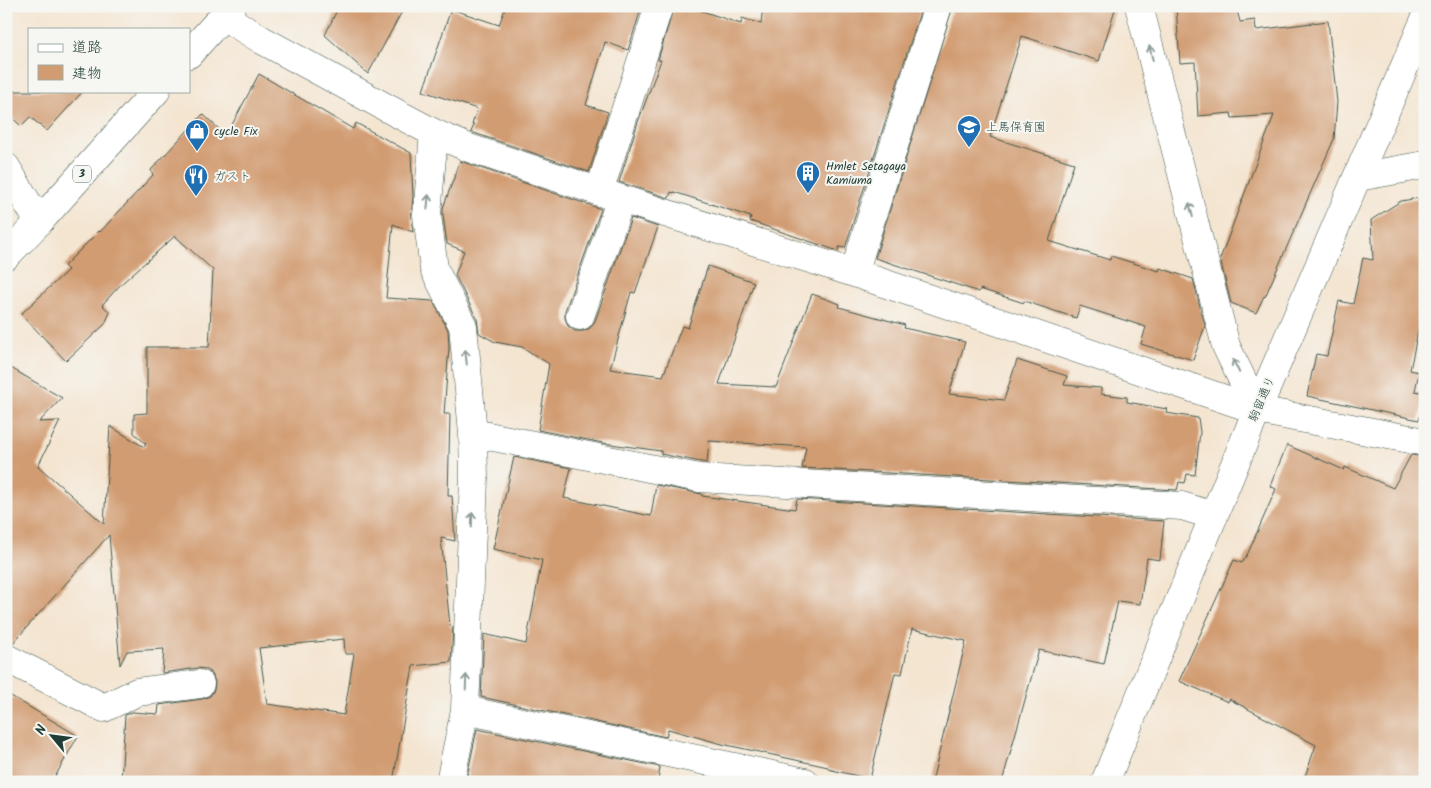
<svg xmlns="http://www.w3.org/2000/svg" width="1431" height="788" font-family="Kalam,'Klee One',sans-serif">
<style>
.building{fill:#d19c72;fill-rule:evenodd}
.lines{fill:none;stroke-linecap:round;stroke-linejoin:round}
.minor-casing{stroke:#3f564c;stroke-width:29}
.major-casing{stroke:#3f564c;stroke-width:29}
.minor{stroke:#fff;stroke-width:28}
.major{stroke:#fff;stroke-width:28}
.oneway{stroke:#8f9e9a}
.labels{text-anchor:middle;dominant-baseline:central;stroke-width:4;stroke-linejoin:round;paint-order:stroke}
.shield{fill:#f6f6f2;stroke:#60746d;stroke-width:1}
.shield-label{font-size:11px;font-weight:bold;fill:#1f3d34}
.poi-label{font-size:12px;fill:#1f3d34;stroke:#f6f6f2;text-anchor:start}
.street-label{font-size:12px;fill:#1f3d34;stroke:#f6f6f2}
</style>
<rect width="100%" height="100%" fill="#f6f6f2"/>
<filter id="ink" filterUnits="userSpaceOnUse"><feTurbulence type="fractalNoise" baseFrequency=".02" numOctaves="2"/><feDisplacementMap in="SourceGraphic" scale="10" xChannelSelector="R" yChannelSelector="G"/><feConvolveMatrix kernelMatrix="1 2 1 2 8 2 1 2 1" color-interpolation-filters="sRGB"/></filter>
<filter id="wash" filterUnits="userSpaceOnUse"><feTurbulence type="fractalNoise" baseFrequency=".0096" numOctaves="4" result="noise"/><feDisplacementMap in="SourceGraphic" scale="20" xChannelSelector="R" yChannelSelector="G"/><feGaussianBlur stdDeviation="1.12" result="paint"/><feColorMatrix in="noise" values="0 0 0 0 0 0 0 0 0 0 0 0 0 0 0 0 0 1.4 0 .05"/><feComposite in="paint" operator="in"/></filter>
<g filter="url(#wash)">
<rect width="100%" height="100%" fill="#f4e5d1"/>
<g id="blocks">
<!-- building -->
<path class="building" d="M339 6H405L368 74 325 35Z
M506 6H642L628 50 605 42 586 105 608 112 589 172 471 132 474 125H472L477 109 423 91 451 9 499 25Z
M674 6H687L741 24 742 18 761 24 763 6H922L845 248 839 247 838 251 750 221 751 217 674 192V193L671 192 669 198 619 182 638 122 661 60H658Z
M953 6H1116L1099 61 1022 36 990 137 1074 163 1049 241 1110 260 1111 256 1159 271 1160 268 1193 279 1205 326 1193 360 1141 344 1146 327 1080 306 1076 318 1024 301V303L980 289 979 292 875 258Z
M1176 6H1236L1240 22 1255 20 1256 30 1328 21 1337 102 1334 139 1265 297 1264 296 1256 313 1231 303 1220 259 1274 115 1232 118 1231 113 1198 116 1195 62 1180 63Z
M259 74 353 129 356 123 411 153 413 197 411 217 413 232 393 224 386 298 433 301 448 330 449 347 444 414H450L448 496H452L455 541 441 538 450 626 453 627 451 662 413 666 393 782H284L257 778V782H121L125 715 132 712 158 714 159 705 202 699 210 696 214 690 215 682 212 674 206 669 198 668 162 673 164 649 127 651 120 665 109 535 12 644 6 643V365L62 398 39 422 60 421 38 466 104 524 110 426 144 447 146 444 134 433V414L147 413V347H209L213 270 175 236 121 284 102 305 110 312 105 324 66 361 21 314 68 270 64 266 99 231 100 232 153 175 151 170 203 114 226 136ZM344 639 345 654H354L344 715 267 704 259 648Z
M6 91H83L47 131 30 117 21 126 6 112Z
M460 161 601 209 565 311V318L568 326 575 331H583L590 328 595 321 631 218 658 227 635 293 631 292 610 369 663 376 682 326 688 328 708 266 754 282 719 384 776 387 812 294 840 304 839 307 905 325 904 328 965 342 949 394 1004 400 1017 360 1067 376 1064 385 1101 388V394L1127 397V402L1167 409 1166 413 1198 418 1200 432 1195 475 1187 474 1185 483 1179 482 1177 490 802 468 806 447 709 441 707 463 701 462 661 454V451L603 443 538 430 549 364 522 347 495 342 479 333 477 319 455 275 464 251 447 244 443 215V208Z
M1425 197V297L1410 370 1419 372 1415 391 1425 393 1419 420 1307 396 1316 354 1327 356 1339 301 1353 304 1363 258 1373 260 1371 220 1401 201Z
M1287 445 1344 470 1345 467 1393 488 1411 455 1425 457V782H1303L1316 745 1229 699 1228 702 1179 681 1234 560 1242 563 1248 553 1276 489 1270 486Z
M514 457 571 468 564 498 651 516 656 485 702 494V496L795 509 797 499 1164 521 1160 560 1147 558 1140 604 1118 601 1104 664 1039 650 1002 782H932L966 641 912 629 902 674 895 673 870 779 828 769V767L722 744 668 729 666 737 481 697 484 634 526 644 542 560 493 549Z
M6 693 78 736 52 782H6Z
M477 729 660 767 658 782H485V780L467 777Z"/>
</g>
</g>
<g filter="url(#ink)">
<use href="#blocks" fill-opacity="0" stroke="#3f564c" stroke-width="1"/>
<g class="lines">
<!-- minor casing -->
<g class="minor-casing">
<path id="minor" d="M1139 6 1226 346 1257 410
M223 16 262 40 387 108 434 133 469 148 621 199 854 273 1257 410 1425 442
M434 133 427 215 434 269 463 326 473 433 474 478 465 710 450 782
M6 167 39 222
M1358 177 1425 165
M599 192 659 6
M854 273 938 6
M580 316 621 199
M473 433 699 478 1182 506 1214 516
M6 658 104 708 137 692 200 684
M465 710 805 782
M1105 782 1257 410 1425 19"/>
</g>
<!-- major casing -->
<g class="major-casing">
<path id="major" d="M189 54 232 6
M6 256 39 222 156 91"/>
</g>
<!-- minor -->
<use href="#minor" class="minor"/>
<!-- major -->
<use href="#major" class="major"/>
</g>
<!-- one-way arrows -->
<defs><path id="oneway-shaft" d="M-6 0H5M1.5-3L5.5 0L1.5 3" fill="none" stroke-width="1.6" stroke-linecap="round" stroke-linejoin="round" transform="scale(1.25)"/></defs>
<g class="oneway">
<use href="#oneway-shaft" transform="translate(1151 53) rotate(-104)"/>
<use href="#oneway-shaft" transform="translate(428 202) rotate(-85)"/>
<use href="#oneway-shaft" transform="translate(1191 210) rotate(-104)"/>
<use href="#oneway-shaft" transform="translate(466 357) rotate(-96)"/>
<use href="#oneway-shaft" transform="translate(1236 366) rotate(-116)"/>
<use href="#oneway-shaft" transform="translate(472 520) rotate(-88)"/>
<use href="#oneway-shaft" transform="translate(466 682) rotate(-88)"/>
</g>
</g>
<!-- icons -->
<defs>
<g id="school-pin" transform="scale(1.25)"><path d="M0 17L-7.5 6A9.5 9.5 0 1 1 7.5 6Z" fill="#1f6fb2" stroke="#f6f6f2"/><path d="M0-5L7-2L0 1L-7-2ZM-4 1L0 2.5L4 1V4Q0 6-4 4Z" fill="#fff"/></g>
<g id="shop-pin" transform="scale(1.25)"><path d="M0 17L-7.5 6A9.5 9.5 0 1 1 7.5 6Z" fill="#1f6fb2" stroke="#f6f6f2"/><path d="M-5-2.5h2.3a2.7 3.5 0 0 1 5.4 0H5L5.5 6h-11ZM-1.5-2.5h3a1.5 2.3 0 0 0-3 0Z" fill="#fff"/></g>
<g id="building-pin" transform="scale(1.25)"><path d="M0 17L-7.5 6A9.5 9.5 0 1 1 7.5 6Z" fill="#1f6fb2" stroke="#f6f6f2"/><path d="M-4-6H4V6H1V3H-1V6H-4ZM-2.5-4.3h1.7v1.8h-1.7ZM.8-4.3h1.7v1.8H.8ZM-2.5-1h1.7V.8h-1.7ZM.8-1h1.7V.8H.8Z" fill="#fff"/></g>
<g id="restaurant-pin" transform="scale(1.25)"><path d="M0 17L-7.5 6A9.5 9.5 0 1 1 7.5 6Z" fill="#1f6fb2" stroke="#f6f6f2"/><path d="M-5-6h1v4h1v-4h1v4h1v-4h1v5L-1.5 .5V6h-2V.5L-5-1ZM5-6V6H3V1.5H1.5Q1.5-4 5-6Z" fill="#fff"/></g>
</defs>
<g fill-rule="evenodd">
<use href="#school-pin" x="969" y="127"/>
<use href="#shop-pin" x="197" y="131"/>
<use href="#building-pin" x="808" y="173"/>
<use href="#restaurant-pin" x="196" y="176"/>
</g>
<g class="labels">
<!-- shield labels -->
<rect class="shield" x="73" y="165.5" width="18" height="17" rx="4"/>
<g class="shield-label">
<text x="82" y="174">3</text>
</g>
<!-- poi labels -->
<g class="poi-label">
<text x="986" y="127">上馬保育園</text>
<text x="214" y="131">cycle Fix</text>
<text x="826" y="166">Hmlet Setagaya<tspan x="826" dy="14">Kamiuma</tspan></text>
<text x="214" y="176">ガスト</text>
</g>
<!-- street labels -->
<g class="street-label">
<text transform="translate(1262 399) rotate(-67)">駒留通り</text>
</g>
</g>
<!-- margin -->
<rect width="1431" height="788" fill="none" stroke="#f6f6f2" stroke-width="25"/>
<!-- legend -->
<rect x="28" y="28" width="162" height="65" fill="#f6f6f2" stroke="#a0aca6"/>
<rect x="38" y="44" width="25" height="8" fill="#ffffff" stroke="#a0aca6"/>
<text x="72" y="52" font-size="15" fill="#1f3d34">道路</text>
<rect x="38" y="65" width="25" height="15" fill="#d19c72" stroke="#a0aca6"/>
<text x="72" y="78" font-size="15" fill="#1f3d34">建物</text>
<!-- north arrow -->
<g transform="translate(52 736) rotate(299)" stroke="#f6f6f2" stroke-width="4" paint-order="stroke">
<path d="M0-4L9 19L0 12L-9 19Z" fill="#1f3d34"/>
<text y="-8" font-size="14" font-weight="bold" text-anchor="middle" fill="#1f3d34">N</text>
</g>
</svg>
